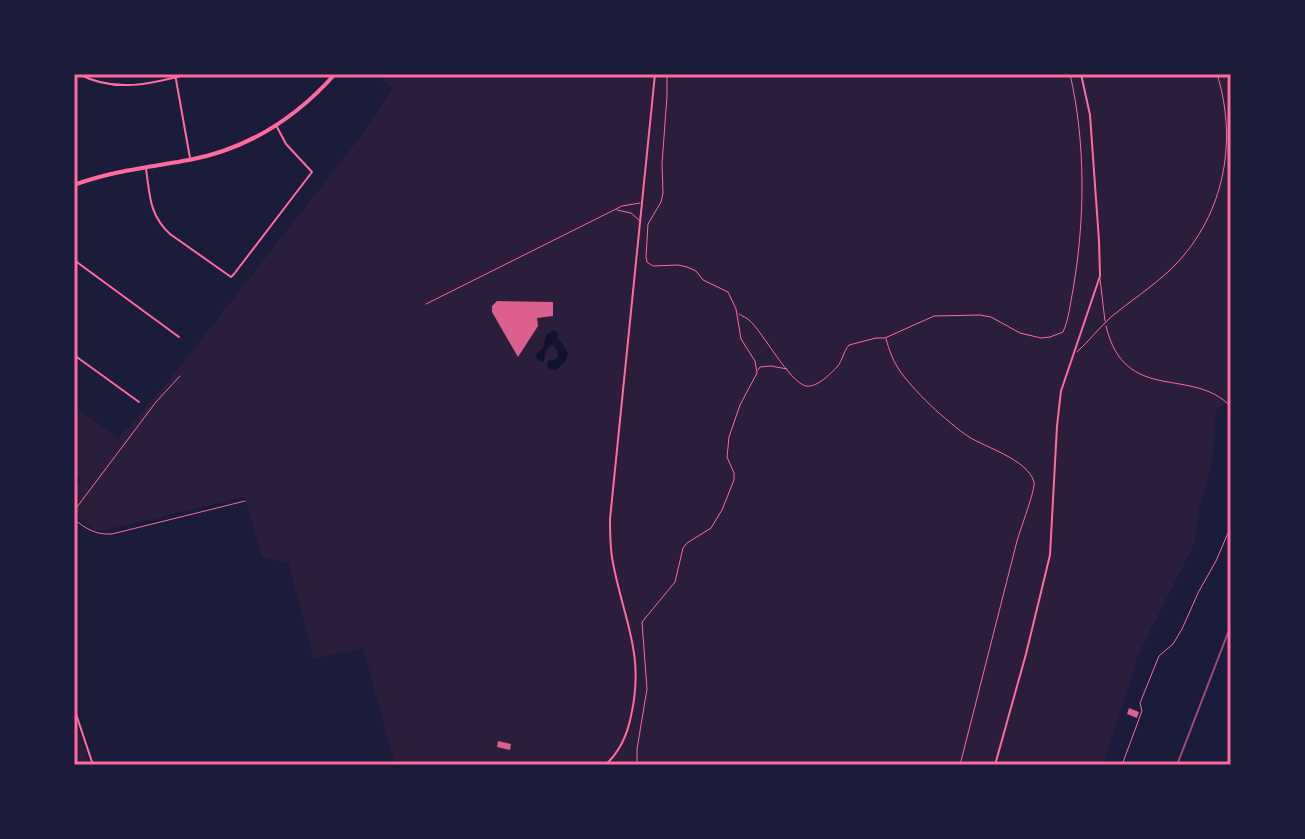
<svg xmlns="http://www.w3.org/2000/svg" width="1305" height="839" font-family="Figtree,sans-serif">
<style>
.green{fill:#2a1e3b}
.water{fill:#12122b}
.building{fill:#dd5f8e}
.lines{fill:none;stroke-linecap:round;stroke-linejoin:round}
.path{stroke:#ff6b9d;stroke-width:1}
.service{stroke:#ff6b9d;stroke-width:1}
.minor{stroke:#ff6b9d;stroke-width:2}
.primary{stroke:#ff6b9d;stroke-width:4}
.rail{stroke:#a44b75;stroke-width:2}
.neatline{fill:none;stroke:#ff6b9d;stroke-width:3}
</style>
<rect width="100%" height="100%" fill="#1b1b3a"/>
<!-- green -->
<path class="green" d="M387 74H1231V401L1216 410 1212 464 1200 504 1195 542 1139 653 1103 765H395L363 648 314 659 288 562 262 557 245 497 100 531 92 528 74 515V491L82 480 74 474V406L118 439 179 368 357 141 393 88 382 81Z
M74 720 90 765H74Z"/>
<!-- water -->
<path class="water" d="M554 330 559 334 557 340 561 341 568 354 566 360 556 371 555 369 550 370 547 366 548 361 555 360 558 356 557 350 552 344 546 350 544 361 541 362 536 358 537 353 543 348 546 335Z"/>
<!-- building -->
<path class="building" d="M497 301 553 302V316L537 318 538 326 518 357 492 312V306Z
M1129 708 1139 712 1137 718 1127 714Z
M498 741 511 744 510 750 497 747Z"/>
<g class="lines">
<!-- path -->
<path class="path" d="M739 314C742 316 747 318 749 320 763 332 789 382 806 386 817 388 831 373 837 367 843 360 843 352 849 345L876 338H885L934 316 980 315 991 317 1020 333 1041 338 1050 337 1063 332C1069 319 1070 304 1073 290 1085 220 1086 143 1070 74
M886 339C889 349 892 359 898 368 912 390 947 422 969 437 987 448 1028 460 1034 482 1036 488 1020 530 1017 541L960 765
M758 370 760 367 771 366 787 369
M637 765V749L647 689 642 622 675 582 683 548 687 543 711 528 722 510 734 480V473L727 457 729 437 740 405 757 373 755 361 741 339 736 309 728 292 703 280 696 271 687 267 678 265 653 266 647 262 646 257 648 224 661 202 663 193 662 164 667 96V74"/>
<!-- service -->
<path class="service" d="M617 210 631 213 640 221
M1100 279 1105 321
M426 304 622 206 640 203
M1106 326C1125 406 1193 365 1231 407
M1077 352C1089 341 1099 328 1111 317 1130 301 1151 288 1169 271 1223 220 1239 144 1217 74
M74 511 156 402 180 376
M74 519C86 529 96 535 112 534L245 501
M1122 765 1142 711 1140 703 1159 656 1173 644 1182 629 1199 591 1216 561 1231 526"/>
<!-- minor -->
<path class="minor" d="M79 74C114 93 152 84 188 74
M175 74 190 158
M146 169C150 195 149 215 170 234L231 277 234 274 312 172 286 144 277 127
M74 260 179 337
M74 355 139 402
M74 708 93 765
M605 765C620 752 627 736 631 716 645 654 624 621 613 563 610 549 610 534 610 519L655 74
M995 765 1026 654 1050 555 1057 426 1061 391 1100 276 1099 241 1090 115 1081 74"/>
<!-- primary -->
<path class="primary" d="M74 185C111 171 150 167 189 160 247 149 296 118 335 74"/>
<!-- rail -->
<path class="rail" d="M1177 765 1231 625"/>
</g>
<!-- border -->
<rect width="1305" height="839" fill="none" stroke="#1b1b3a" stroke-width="152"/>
<rect x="76" y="76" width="1153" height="687" class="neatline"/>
</svg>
